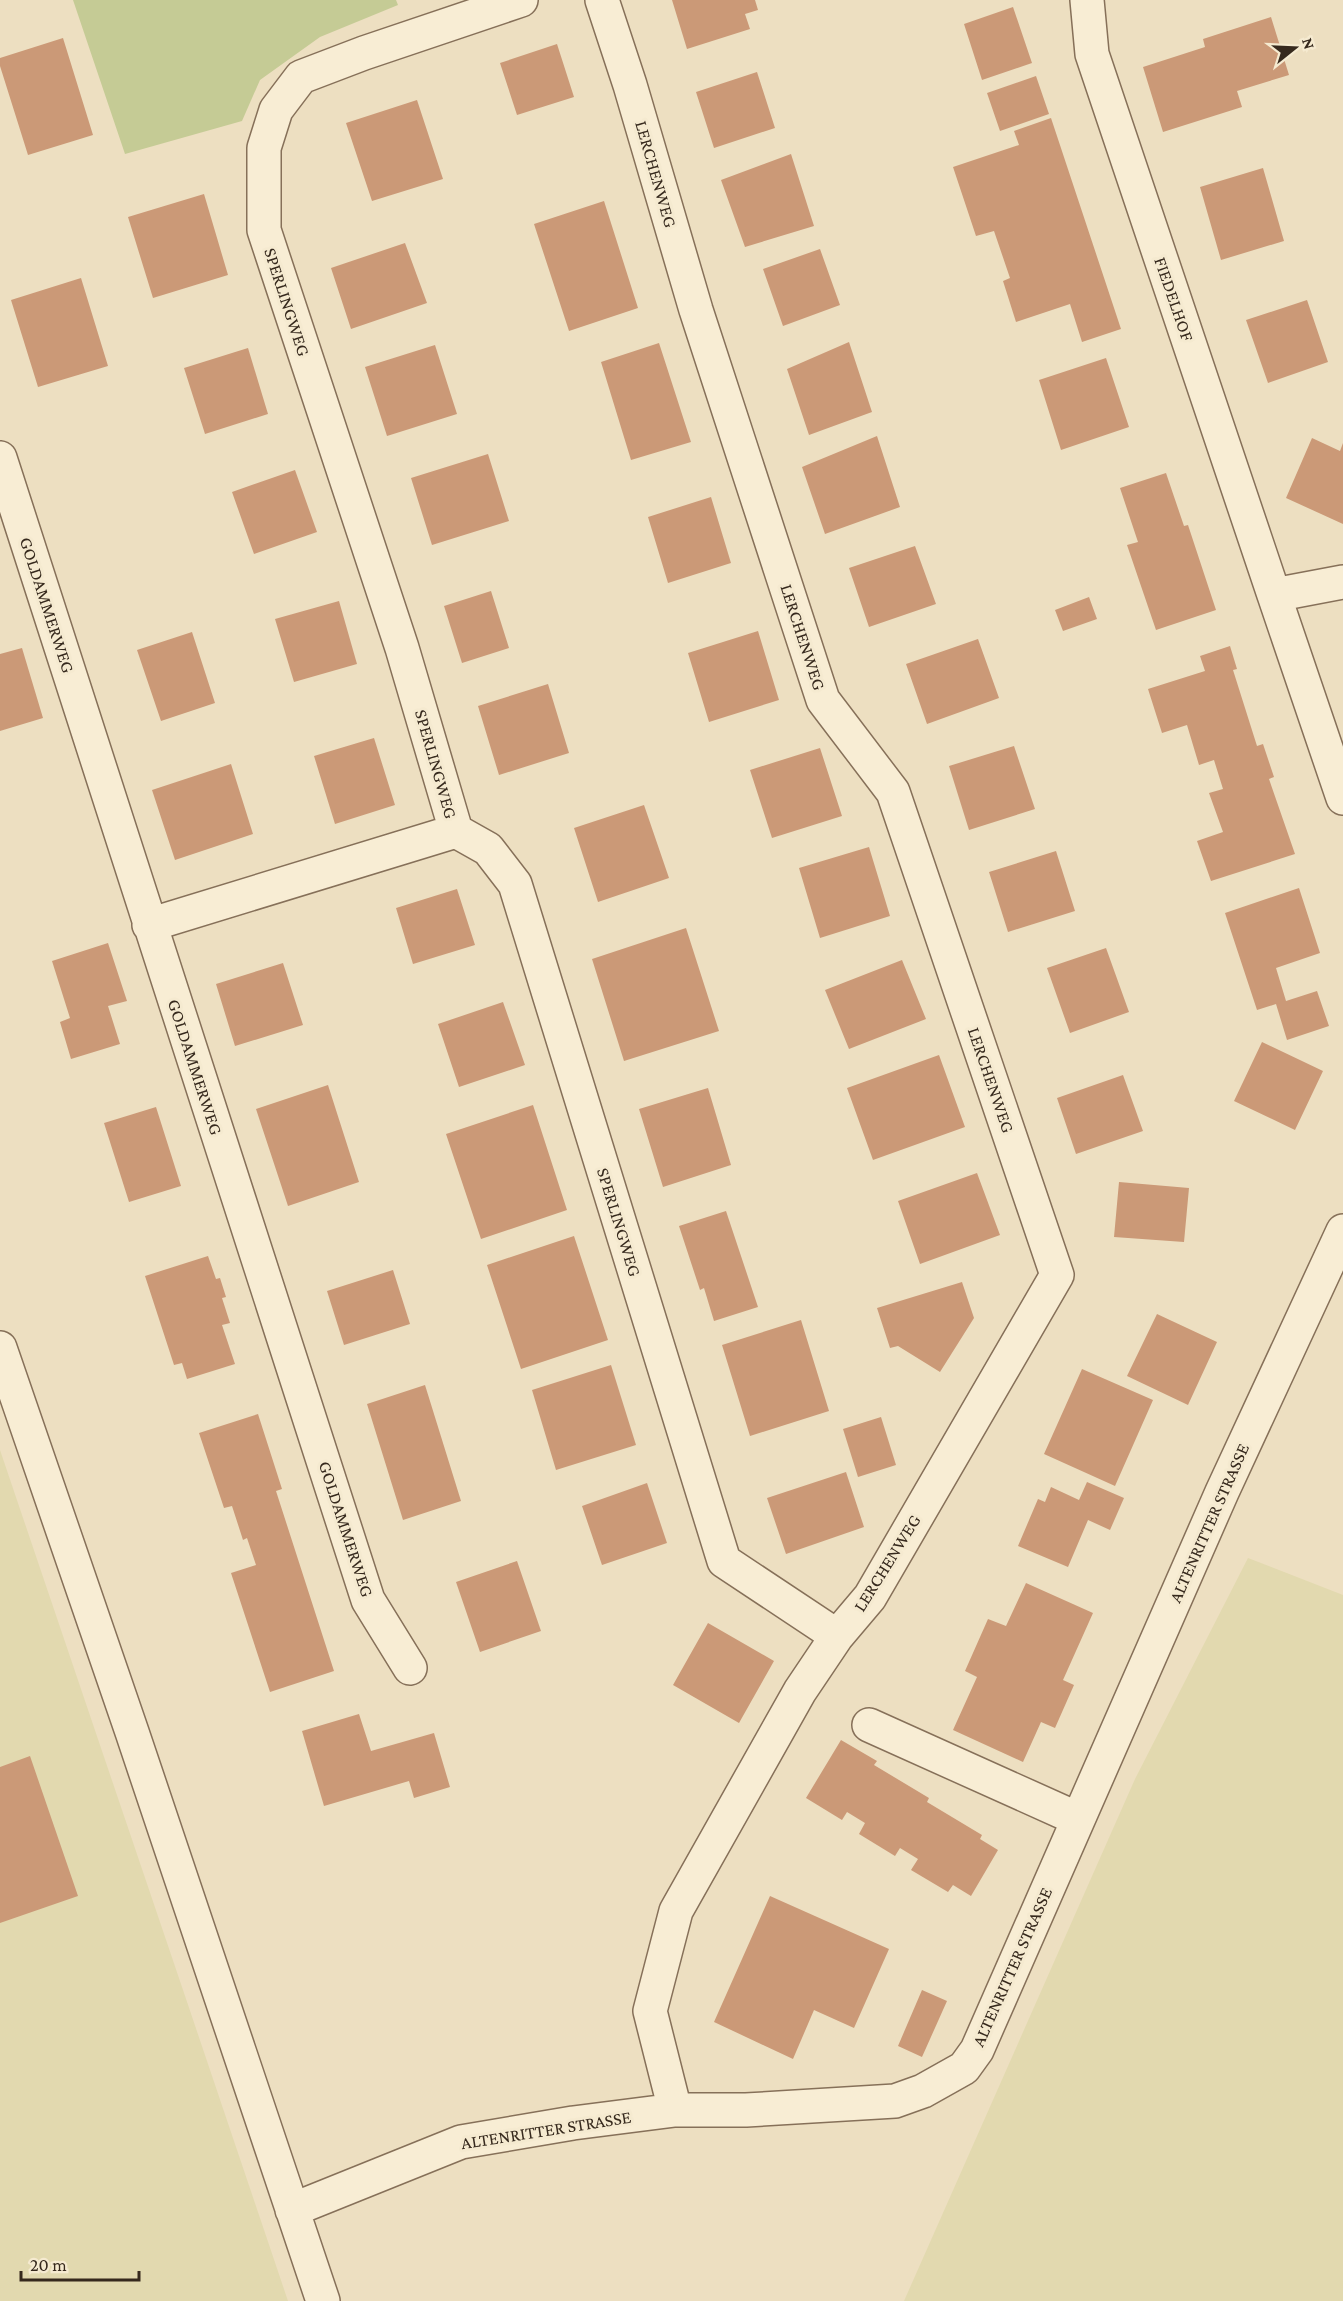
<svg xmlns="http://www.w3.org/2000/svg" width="1343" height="2301" font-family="'Crimson Pro',serif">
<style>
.farmland{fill:#e2d9af}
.green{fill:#c5cb95}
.building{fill:#cb9977}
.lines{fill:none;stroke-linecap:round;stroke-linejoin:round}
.minor-casing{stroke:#867059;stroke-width:36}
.minor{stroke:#f8edd4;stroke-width:33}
.labels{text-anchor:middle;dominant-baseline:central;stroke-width:6;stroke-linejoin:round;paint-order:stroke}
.street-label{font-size:18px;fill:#36291d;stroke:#f5ead0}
</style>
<rect width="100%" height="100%" fill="#eddfc1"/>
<!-- farmland -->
<path class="farmland" d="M0 1450 182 1987 288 2301H0Z
M1248 1558 1343 1595V2301H904L1135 1779Z"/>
<!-- green -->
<path class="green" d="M73 0H396L398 5 320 37 260 80 242 121 125 154Z"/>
<!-- building -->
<path class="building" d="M672 0H755L758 10 745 14 750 29 687 49Z
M1013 7 1032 63 982 80 964 24Z
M1271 17 1289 75 1237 91 1242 107 1163 132 1143 67 1205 47 1203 39Z
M63 38 93 135 28 155 0 66V58Z
M557 44 574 97 517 115 500 63Z
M757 72 775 128 714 148 696 92Z
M1036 76 1049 114 1000 131 987 93Z
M417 100 443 179 372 201 346 123Z
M1051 118 1121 329 1082 342 1070 304 1016 322 1003 281 1010 278 994 231 976 236 953 167 1019 145 1014 131Z
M791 154 814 226 745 247 721 180Z
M1263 168 1284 241 1221 260 1200 187Z
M204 194 228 275 153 298 128 217Z
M604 201 638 308 569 331 534 224Z
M405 243 427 303 351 329 331 268Z
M820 249 840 305 783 326 763 269Z
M81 278 108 366 38 387 11 300Z
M1307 300 1328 362 1268 383 1246 320Z
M849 342 872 412 809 435 787 369Z
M659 343 691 442 631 460 601 362Z
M435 345 457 414 387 436 365 367Z
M248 348 268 414 205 434 184 368Z
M1106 358 1129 427 1061 450 1039 380Z
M877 436 900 507 825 534 802 467Z
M1312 438 1340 451 1343 443V524L1286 498Z
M488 454 509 521 432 545 411 478Z
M295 470 317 532 254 554 232 492Z
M1166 473 1184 526 1188 525 1216 610 1156 630 1127 545 1138 542 1120 488Z
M711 497 731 563 668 583 648 517Z
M915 546 936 604 869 627 849 568Z
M491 591 509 648 462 663 444 606Z
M1089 597 1097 619 1063 631 1055 610Z
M339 601 357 664 294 682 275 619Z
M758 631 779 700 709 722 688 653Z
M192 632 215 703 161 721 137 650Z
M978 639 999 698 927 724 906 664Z
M1230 646 1237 669 1233 670 1257 746 1263 744 1274 777 1269 779 1295 854 1211 881 1197 841 1223 832 1209 793 1223 789 1214 760 1199 765 1187 725 1162 733 1148 689 1205 671 1200 656Z
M22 648 43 718 0 731V654Z
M548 684 569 753 499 775 478 706Z
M374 738 395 805 335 824 314 756Z
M1014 746 1035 809 969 830 949 766Z
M820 748 842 816 772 838 750 770Z
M231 764 253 834 175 860 152 790Z
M644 805 669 878 598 902 574 828Z
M869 847 890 916 820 938 799 868Z
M1056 851 1075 911 1008 932 989 872Z
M1299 888 1320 953 1276 968 1286 1001 1317 991 1329 1026 1287 1040 1276 1004 1257 1010 1225 913Z
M457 889 475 945 413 964 396 908Z
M686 928 719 1031 624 1061 592 959Z
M108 943 127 1001 108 1006 120 1044 71 1059 60 1022 70 1018 52 961Z
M1106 948 1129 1012 1070 1033 1047 968Z
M902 960 926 1019 849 1049 825 990Z
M283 963 303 1025 235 1046 216 984Z
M503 1002 525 1065 459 1087 438 1024Z
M1262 1042 1323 1071 1295 1130 1234 1101Z
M939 1055 965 1127 873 1160 847 1088Z
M1123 1075 1143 1131 1076 1154 1057 1098Z
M328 1085 359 1182 288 1206 256 1109Z
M708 1088 731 1165 663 1187 639 1109Z
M533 1105 567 1210 481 1239 446 1134Z
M156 1107 181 1186 129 1202 104 1123Z
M977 1173 1000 1235 920 1264 898 1201Z
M1119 1182 1189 1188 1184 1242 1114 1237Z
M726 1211 758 1307 714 1321 704 1288 700 1290 679 1226Z
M574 1236 608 1340 521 1369 487 1265Z
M208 1256 216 1279 220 1278 226 1297 222 1298 230 1323 222 1325 235 1364 187 1379 182 1363 174 1365 145 1276Z
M393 1270 410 1324 344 1345 327 1291Z
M962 1282 974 1318 940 1372 898 1346 890 1348 877 1308Z
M1157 1314 1217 1342 1188 1405 1127 1376Z
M801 1320 829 1411 750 1436 722 1345Z
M611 1365 636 1445 556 1470 532 1390Z
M1082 1369 1153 1400 1115 1486 1044 1454Z
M425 1385 461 1501 403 1520 367 1404Z
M258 1414 282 1489 276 1491 334 1671 270 1692 231 1573 256 1565 247 1538 243 1540 232 1506 224 1508 199 1433Z
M881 1417 896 1465 858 1477 843 1429Z
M846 1472 864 1527 786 1554 767 1498Z
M1087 1482 1124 1498 1110 1530 1088 1520 1068 1567 1018 1546 1038 1499 1045 1502 1051 1487 1079 1500Z
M647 1483 667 1543 602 1565 582 1506Z
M517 1561 541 1631 480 1652 456 1582Z
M1026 1583 1093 1613 1063 1680 1074 1685 1055 1728 1041 1722 1023 1762 953 1730 977 1677 965 1671 988 1619 1006 1626Z
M708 1623 774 1661 739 1723 673 1685Z
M359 1714 371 1751 434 1733 450 1787 414 1798 409 1781 324 1806 302 1731Z
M841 1740 877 1761 874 1765 929 1798 927 1802 982 1835 980 1839 998 1850 971 1896 953 1885 948 1892 911 1870 918 1859 900 1848 895 1856 859 1834 865 1823 847 1812 842 1820 806 1798Z
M30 1756 78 1896 0 1923V1767Z
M770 1896 889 1949 854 2028 814 2010 793 2059 714 2022Z
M922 1990 947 2001 922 2057 898 2046Z"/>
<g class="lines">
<!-- minor casing -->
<g class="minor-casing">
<path id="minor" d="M521 0 364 53 301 77 276 110 264 148V230L402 648 456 831 488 849 515 884 724 1561 837 1636
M602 0 630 85 696 310 823 700 893 792 1057 1275 870 1597 837 1636 800 1691 676 1911 650 2011 675 2110
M1087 0 1092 54 1274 595 1343 582
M0 458 368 1600 410 1668
M1274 595 1343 798
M149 925 456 831
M0 1348 132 1732 323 2301
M869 1725 1078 1819
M292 2210 461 2142 573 2123 675 2110H746L895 2101 923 2091 964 2068 977 2050 1222 1492 1343 1231"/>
</g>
<!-- minor -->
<use href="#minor" class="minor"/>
</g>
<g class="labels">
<!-- street labels -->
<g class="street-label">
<text transform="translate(656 174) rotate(74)">LERCHENWEG</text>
<text transform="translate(1174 299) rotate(71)">FIEDELHOF</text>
<text transform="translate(287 302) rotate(72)">SPERLINGWEG</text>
<text transform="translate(47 605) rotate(72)">GOLDAMMERWEG</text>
<text transform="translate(803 637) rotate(72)">LERCHENWEG</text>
<text transform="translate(436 764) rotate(74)">SPERLINGWEG</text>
<text transform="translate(195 1067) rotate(72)">GOLDAMMERWEG</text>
<text transform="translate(991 1080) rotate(71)">LERCHENWEG</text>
<text transform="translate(619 1222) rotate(73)">SPERLINGWEG</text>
<text transform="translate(1209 1523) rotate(-66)">ALTENRITTER STRASSE</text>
<text transform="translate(346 1529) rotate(72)">GOLDAMMERWEG</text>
<text transform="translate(887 1563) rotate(-58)">LERCHENWEG</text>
<text transform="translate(1012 1967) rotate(-66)">ALTENRITTER STRASSE</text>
<text transform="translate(546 2130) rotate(-9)">ALTENRITTER STRASSE</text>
</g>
</g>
<!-- north arrow -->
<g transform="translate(1295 48) rotate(72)" stroke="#f5ead0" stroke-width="4.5" paint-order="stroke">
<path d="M0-4.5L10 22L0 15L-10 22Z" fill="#36291d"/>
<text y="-9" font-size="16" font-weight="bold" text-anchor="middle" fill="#36291d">N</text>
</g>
<!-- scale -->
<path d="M21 2271v9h118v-9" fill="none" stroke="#36291d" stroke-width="3"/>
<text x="30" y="2271" font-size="18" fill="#36291d" stroke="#f5ead0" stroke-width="4.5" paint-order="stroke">20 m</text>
</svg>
